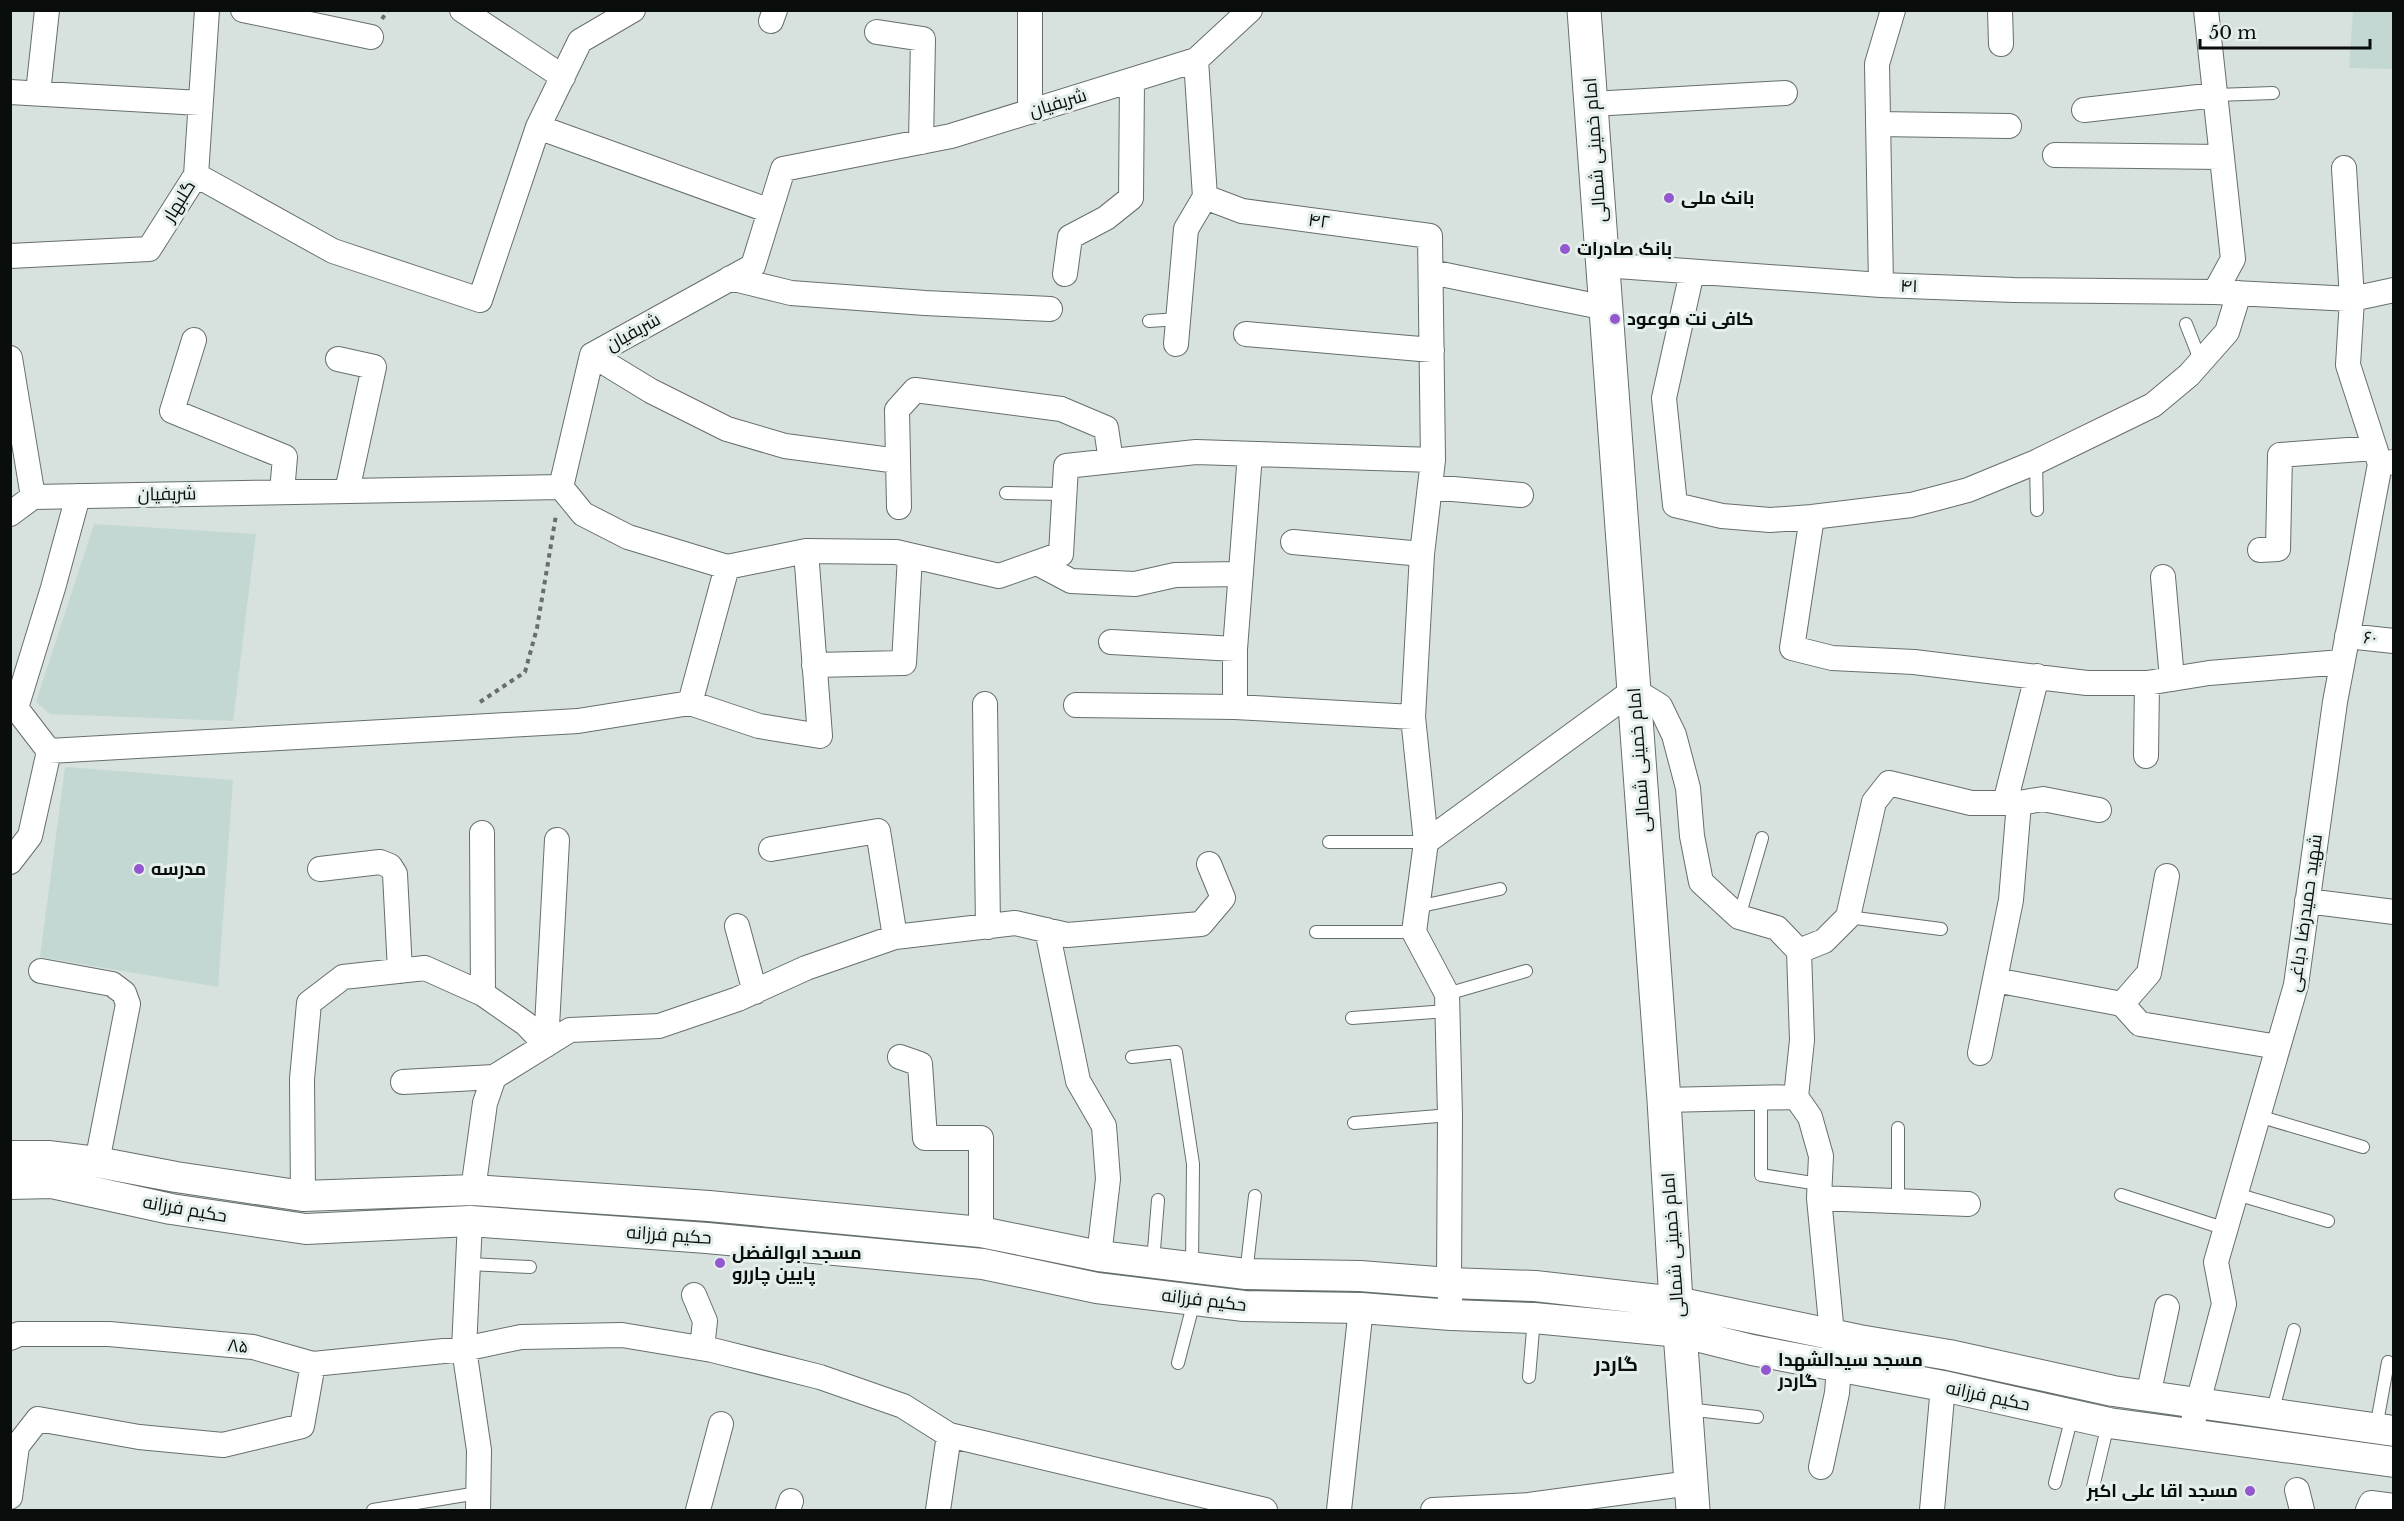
<svg xmlns="http://www.w3.org/2000/svg" width="2404" height="1521" font-family="'Libre Baskerville',Cairo,serif">
<style>
.built{fill:#c4d8d3}
.lines{fill:none;stroke-linecap:round;stroke-linejoin:round}
.service-casing{stroke:#666f6c;stroke-width:14}
.minor-casing{stroke:#666f6c;stroke-width:26}
.tertiary-casing{stroke:#666f6c;stroke-width:32}
.primary-casing{stroke:#666f6c;stroke-width:35}
.path{stroke:#676e6c;stroke-width:4;stroke-dasharray:4.5 4.5;stroke-linecap:butt}
.service{stroke:#fff;stroke-width:12}
.minor{stroke:#fff;stroke-width:24}
.tertiary{stroke:#fff;stroke-width:30}
.primary{stroke:#fff;stroke-width:33}
.poi-dot{fill:#9357ce;stroke:#e4eeeb;stroke-width:2}
.labels{text-anchor:middle;dominant-baseline:central;stroke-width:6;stroke-linejoin:round;paint-order:stroke}
.street-label{font-size:18px;fill:#090d0c;stroke:#e4eeeb}
.poi-label{font-size:18px;font-weight:bold;fill:#090d0c;stroke:#e4eeeb;text-anchor:start}
.neighbourhood-label{font-size:20px;font-weight:bold;fill:#090d0c;stroke:#e4eeeb}
</style>
<rect width="100%" height="100%" fill="#d7e1de"/>
<!-- built -->
<path class="built" d="M2353 11H2393V69L2349 68Z
M94 524 256 534 233 721 50 714 36 702Z
M65 767 233 780 218 987 40 957Z"/>
<g class="lines">
<!-- service casing -->
<g class="service-casing">
<path id="service" d="M2216 95 2273 93
M1149 321 1179 319
M2186 324 2201 362
M2036 462 2037 510
M1006 493 1065 494
M1329 842H1426
M1417 907 1500 889
M1739 917 1762 838
M1848 917 1941 929
M1316 932H1414
M1447 994 1526 971
M1352 1018 1447 1011
M1132 1057 1176 1052 1193 1164 1192 1266
M1761 1098V1175L1819 1184
M2258 1116 2363 1147
M1354 1123 1450 1115
M2236 1194 2328 1221
M2121 1195 2226 1229
M1898 1202V1128
M1153 1262 1158 1200
M469 1264 530 1267
M1246 1274 1255 1196
M1178 1363 1194 1301
M1529 1377 1534 1318
M1687 1409 1757 1417
M2272 1413 2294 1330
M2376 1428 2388 1362
M2055 1483 2072 1416
M2093 1487 2108 1424
M373 1510 478 1493"/>
</g>
<!-- minor casing -->
<g class="minor-casing">
<path id="minor" d="M243 10 371 37
M462 10 563 77
M2000 10 2001 44
M2206 10 2233 259 2215 292
M771 21 775 10
M877 32 923 39 921 142
M1196 60 1205 197 1242 211 1430 236 1433 460 1422 554 1413 717 1426 842 1414 932 1447 994 1450 1115 1449 1283 1451 1315
M10 92 200 103
M38 93 47 10
M1592 104 1785 93
M2084 110 2216 95
M1030 112V10
M1878 124 2009 126
M538 127 770 211
M2055 155 2222 157
M196 175 333 251 480 300 538 127 580 41 633 10
M10 256 149 249 196 175 207 10
M1603 265 1881 285 2014 290 2215 292 2352 299 2344 168
M1431 272 1606 308
M1692 272 1664 398 1675 505 1722 516 1770 520 1812 517 1911 505 1968 490 2036 462 2153 405 2189 375 2227 332 2239 293
M1065 274 1070 237 1106 218 1131 198 1132 80
M730 278 791 293 925 303 1050 309
M1881 285 1877 64 1893 10
M1246 334 1432 350
M194 340 172 411 285 457 282 492
M1176 344 1186 229 1205 197
M592 355 651 391 727 429 785 446 898 461
M10 358 33 497
M338 359 374 367 347 491
M2380 464 2348 365 2352 299 2394 290
M561 487 583 514 628 537 727 567
M1430 487 1521 495
M899 507 897 410 915 390 1061 409 1106 428 1111 461
M10 514 33 497 561 487 592 355 753 266 783 169 951 136 1196 60 1250 10
M1812 517 1792 648 1832 658 1914 662 2087 683H2147L2209 673 2342 662
M1293 542 1422 554
M2260 550 2278 549 2280 455 2375 448
M1037 563 1071 581 1135 584 1175 575 1241 574
M2163 577 2172 679
M2347 636 2394 641
M1111 642 1235 649
M814 665 904 663 910 556
M690 703 759 726 820 736 806 551
M985 704 988 927
M1076 705 1235 707 1413 717
M1235 707V649L1250 454
M49 751 578 721 690 703 727 567 806 551 896 552 999 576 1061 554 1066 466 1196 452 1433 460
M2146 756 2147 683
M2005 803 2037 676
M482 833 483 994
M1426 842 1634 690 1660 706 1674 735 1688 788 1692 836 1701 882 1739 917 1777 928 1799 951 1802 1040 1796 1097 1810 1117 1821 1156 1819 1198 1832 1334 1839 1368 1837 1393 1821 1467
M771 849 878 831 895 937
M10 862 30 836 49 751 16 708 53 588 78 496
M320 869 380 862 390 866 395 874 400 971
M2307 901 2394 912
M737 926 755 992
M1047 930 1078 1081 1104 1126 1108 1179 1099 1256
M1799 951 1824 941 1848 917 1874 802 1889 783 1971 803H2019L2043 799 2099 810
M41 971 112 984 124 993 128 1004 97 1162
M1995 980 2122 1004 2140 1024 2278 1047
M2122 1004 2149 973 2167 876
M546 1045 557 840
M1980 1053 2011 900 2019 803
M900 1057 920 1064 925 1138H981V1232
M403 1082 494 1077
M1664 1100 1796 1097
M473 1190 485 1103 494 1077 570 1030 659 1026 738 999 806 968 895 937 1015 923 1067 935 1201 924 1223 898 1209 864
M303 1196 302 1079 309 1003 343 977 425 968 483 994 526 1024 546 1045
M1819 1198 1968 1204
M470 1221 464 1349 479 1450 478 1510
M694 1295 705 1321 702 1348
M10 1338 19 1334H109L253 1347 313 1364 464 1349 521 1337 622 1335 712 1350 820 1377 903 1406 949 1435 1265 1510
M2148 1396 2167 1307
M2190 1433 2224 1304 2216 1262 2296 985 2335 702 2380 464 2394 462
M2297 1490 2302 1510
M10 1497 17 1446 38 1419 139 1437 223 1445 302 1426 313 1364
M698 1510 721 1424
M788 1510 791 1501
M938 1510 949 1435
M1339 1510 1361 1308
M1433 1510 1529 1505 1691 1483
M1932 1510 1943 1386
M2368 1510 2371 1503 2394 1506"/>
</g>
<!-- tertiary casing -->
<g class="tertiary-casing">
<path id="tertiary" d="M10 1156H48L97 1162 176 1177 303 1196 473 1190 709 1206 981 1232 1099 1256 1246 1274 1360 1276 1449 1283 1535 1286 1676 1302 1859 1340 1949 1355 2113 1391 2394 1431
M10 1184 52 1183 171 1209 306 1229 470 1221 707 1238 983 1264 1097 1288 1244 1306 1361 1308 1451 1315 1534 1318 1680 1332 1752 1350 1943 1386 2109 1423 2394 1462"/>
</g>
<!-- primary casing -->
<g class="primary-casing">
<path id="primary" d="M1584 10 1664 1100 1676 1302 1680 1332 1693 1510"/>
</g>
<!-- path -->
<path class="path" d="M382 19 388 10
M480 702 525 672 537 628 556 515"/>
<!-- service -->
<use href="#service" class="service"/>
<!-- minor -->
<use href="#minor" class="minor"/>
<!-- tertiary -->
<use href="#tertiary" class="tertiary"/>
<!-- primary -->
<use href="#primary" class="primary"/>
</g>
<!-- markers -->
<g class="poi-dot">
<circle cx="1669" cy="198" r="6"/>
<circle cx="1565" cy="249" r="6"/>
<circle cx="1615" cy="319" r="6"/>
<circle cx="139" cy="869" r="6"/>
<circle cx="720" cy="1263" r="6"/>
<circle cx="1766" cy="1370" r="6"/>
<circle cx="2250" cy="1491" r="6"/>
</g>
<g class="labels">
<!-- street labels -->
<g class="street-label">
<text transform="translate(1058 103) rotate(-17)">شریفیان</text>
<text transform="translate(1595 150) rotate(-94)">امام خمینی شمالی</text>
<text transform="translate(179 201) rotate(-58)">گلبهار</text>
<text transform="translate(1319 221) rotate(8)">۴۲</text>
<text transform="translate(1909 286) rotate(2)">۴۱</text>
<text transform="translate(633 332) rotate(-29)">شریفیان</text>
<text transform="translate(167 494) rotate(-1)">شریفیان</text>
<text transform="translate(2370 638) rotate(6)">۶۰</text>
<text transform="translate(1639 760) rotate(-94)">امام خمینی شمالی</text>
<text transform="translate(2305 913) rotate(-82)">شهید حمیدرضا دباغی</text>
<text transform="translate(185 1209) rotate(10)">حکیم فرزانه</text>
<text transform="translate(669 1235) rotate(4)">حکیم فرزانه</text>
<text transform="translate(1673 1245) rotate(-94)">امام خمینی شمالی</text>
<text transform="translate(1204 1300) rotate(7)">حکیم فرزانه</text>
<text transform="translate(238 1346) rotate(6)">۸۵</text>
<text transform="translate(1988 1396) rotate(12)">حکیم فرزانه</text>
</g>
<!-- poi labels -->
<g class="poi-label">
<text x="1681" y="198">بانک ملی</text>
<text x="1577" y="249">بانک صادرات</text>
<text x="1627" y="319">کافی نت موعود</text>
<text x="151" y="869">مدرسه</text>
<text x="732" y="1253">مسجد ابوالفضل<tspan x="732" dy="21">پایین چاررو</tspan></text>
<text x="1778" y="1360">مسجد سیدالشهدا<tspan x="1778" dy="21">گاردر</tspan></text>
<text x="2238" y="1491" text-anchor="end">مسجد اقا علی اکبر</text>
</g>
<!-- neighbourhood labels -->
<g class="neighbourhood-label">
<text x="1616" y="1364">گاردر</text>
</g>
</g>
<!-- border -->
<rect width="2404" height="1521" fill="none" stroke="#090d0c" stroke-width="24"/>
<!-- scale -->
<path d="M2200 39v9h170v-9" fill="none" stroke="#090d0c" stroke-width="3"/>
<text x="2209" y="39" font-size="18" fill="#090d0c" stroke="#e4eeeb" stroke-width="4.5" paint-order="stroke">50 m</text>
</svg>
